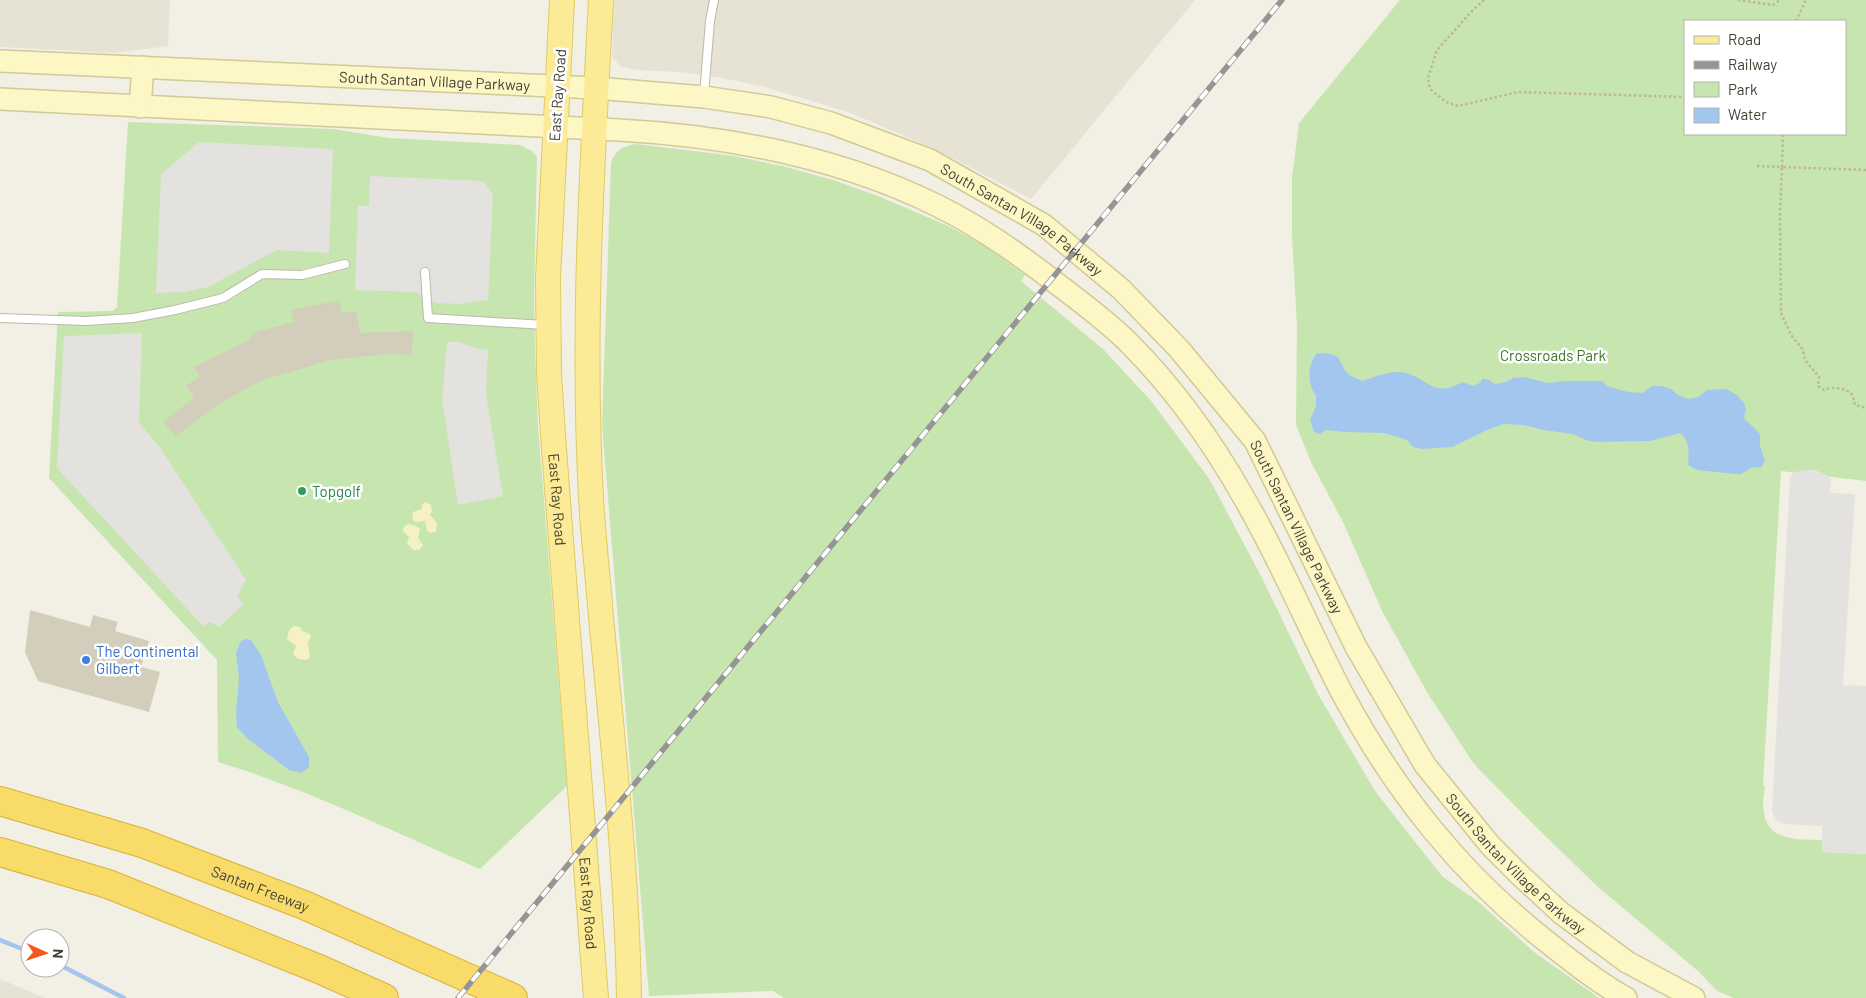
<svg xmlns="http://www.w3.org/2000/svg" width="1866" height="998" font-family="Barlow,sans-serif">
<style>
.residential{fill:#e6e2d4}
.green{fill:#c6e5af;fill-rule:evenodd}
.sand{fill:#f6f1c2}
.parking{fill:#e3e2de}
.water{fill:#a3c6ee}
.lines{fill:none;stroke-linecap:round;stroke-linejoin:round}
.stream{stroke:#a3c6ee;stroke-width:4.5}
.building{fill:#d3cdbb}
.service-casing{stroke:#bdb9a8;stroke-width:10}
.secondary-casing{stroke:#d1c997;stroke-width:24}
.primary-casing{stroke:#dfca66;stroke-width:26}
.motorway-casing{stroke:#d8b23a;stroke-width:30}
.path{stroke:#bfb69a;stroke-width:2.5;stroke-dasharray:2.5 2.5;stroke-linecap:butt}
.service{stroke:#fff;stroke-width:8}
.secondary{stroke:#fdf6c5;stroke-width:21}
.primary{stroke:#fbeb96;stroke-width:24}
.motorway{stroke:#f9db6a;stroke-width:28}
.rail-casing{stroke:#959595;stroke-width:5.5}
.rail{stroke:#fff;stroke-width:4;stroke-dasharray:11;stroke-linecap:butt}
.leisure-dot{fill:#2e9e5b;stroke:#fff;stroke-width:2}
.shop-dot{fill:#3f7fe0;stroke:#fff;stroke-width:2}
.labels{text-anchor:middle;dominant-baseline:central;stroke-width:5;stroke-linejoin:round;paint-order:stroke}
.street-label{font-size:15px;fill:#444035;stroke:#fff}
.park-label{font-size:15px;fill:#3d742a;stroke:#fff}
.leisure-label{font-size:15px;fill:#27864d;stroke:#fff;text-anchor:start}
.shop-label{font-size:15px;fill:#366cbe;stroke:#fff;text-anchor:start}
</style>
<rect width="100%" height="100%" fill="#f2f0e5"/>
<!-- residential -->
<path class="residential" d="M0 0H170L168 46 115 53 0 47Z
M614 0H1195L1031 199 937 150 851 113 765 87 717 77 679 72 637 70 621 67 612 57Z
M0 979 45 998H0Z"/>
<!-- green -->
<path class="green" d="M1400 0H1866V481L1781 471 1763 785 1765 786C1764 794 1762 805 1764 813 1768 842 1799 839 1822 840V852L1866 854V998H1734L1717 991 1698 971 1598 887 1533 824 1474 764 1428 694 1382 611 1344 524 1311 462 1296 425 1297 326 1292 236V178L1299 123ZM1685 21H1845V134H1685Z
M128 122 333 129 389 138 520 145 532 151 537 157 534 294 535 351 538 427 567 786 480 869C394 832 308 789 218 762L217 660 49 478 58 312 113 311 117 307Z
M636 144 735 156 786 167 836 181 878 196 946 225 984 245 1025 275 1021 281 1104 350 1152 402 1210 480 1262 578 1318 694 1375 791 1427 857 1443 877 1476 900 1534 952 1599 998H784L773 991 649 996 602 425 611 163C616 150 622 146 636 144Z"/>
<!-- sand -->
<path class="sand" d="M425 502 431 505 432 511 430 515 437 523 436 532 430 533 427 531 425 521 416 522 412 519 413 512 422 509V505Z
M408 524 416 526 420 529 418 538 423 545 419 550H413L407 543 409 537 403 531V528Z
M294 626 300 627 302 631 308 633 311 636 308 643 310 657 307 660 298 659 293 654 296 646 287 639 289 630Z"/>
<!-- parking -->
<path class="parking" d="M199 142 333 149 329 253 277 250 208 287 185 292 156 293 161 174Z
M370 176 483 181 493 194 488 300 460 304 437 303 415 292 355 290 358 206H369Z
M142 333 139 423 159 446 246 580 237 596 244 604 219 627 210 622 203 626 57 468 64 336Z
M447 342H459L478 349 488 350 486 394 503 496 458 505 442 399Z
M1805 470H1816L1826 475 1831 480 1830 493 1855 494 1843 685 1866 686V854L1822 852V826L1785 824 1777 821 1772 812 1790 477 1794 472Z"/>
<!-- water -->
<path class="water" d="M1317 353C1348 353 1334 362 1351 376 1354 378 1359 379 1362 381 1374 377 1388 371 1400 372 1426 375 1433 400 1462 382L1474 386 1481 382 1482 379H1487L1495 384 1506 382 1513 378 1524 377 1548 383 1566 381H1602L1607 386 1628 392 1642 393 1652 386H1661L1671 389 1678 395 1688 399 1698 397 1707 390 1726 389 1737 395 1744 403 1746 409 1744 418 1760 434V446L1765 461 1761 468 1753 467 1741 474H1736L1697 470 1688 465C1689 452 1690 443 1681 433L1650 441 1596 442 1586 440 1573 434 1543 430 1524 425 1504 424 1487 430 1452 447 1422 449 1413 447 1407 440 1384 433 1345 432 1326 430 1320 434 1314 432 1310 420 1316 406V396C1307 384 1307 365 1317 353Z
M246 639 251 640 261 655 278 702 309 757V767L301 773 289 770 248 739 237 727 236 713 239 678 236 653 241 641Z"/>
<g class="lines">
<!-- stream -->
<path class="stream" d="M0 940 30 952
M60 965 124 998"/>
</g>
<!-- building -->
<path class="building" d="M340 300 342 313 356 311 360 333 413 331 412 355 387 354 330 360 260 381 216 406 176 436 163 422 194 398 186 386 200 376 194 367 250 340 252 333 294 322 291 310Z
M30 610 90 627 93 615 118 622 115 631 149 641 141 667 160 672 149 712 38 681 25 652Z"/>
<g class="lines">
<!-- service casing -->
<g class="service-casing">
<path id="service" d="M704 95 710 21 714 0
M425 272 428 318 545 325
M0 318 86 321 133 318 175 310 223 298 262 274 302 275 345 264"/>
</g>
<!-- secondary casing -->
<g class="secondary-casing">
<g id="secondary">
<path id="s1" d="M0 61 596 88 704 97 771 107 831 123 930 160 1044 225 1121 289 1179 349 1255 441 1356 647 1425 765 1490 845 1521 876 1561 913 1627 962 1694 998"/>
<path d="M0 99 619 130C729 136 839 157 938 206 981 227 1019 254 1056 283 1080 301 1105 320 1127 341 1173 387 1212 441 1244 498 1281 561 1308 628 1342 693 1396 793 1461 875 1551 945 1575 964 1599 983 1626 998"/>
<path d="M140 107 143 67"/>
</g>
</g>
<!-- primary casing -->
<g class="primary-casing">
<g id="primary">
<path id="s2" d="M562 0 548 278 549 374 554 449 596 998"/>
<path d="M601 0C592 166 582 331 591 497 593 537 598 577 601 617 613 744 627 871 629 998"/>
</g>
</g>
<!-- motorway casing -->
<g class="motorway-casing">
<g id="motorway">
<path id="s3" d="M0 801 142 843 304 905 513 998"/>
<path d="M0 852 108 884 319 969 384 998"/>
</g>
</g>
<!-- path -->
<path class="path" d="M1484 0 1473 10 1437 50 1428 78 1430 89 1446 102 1458 106 1518 92 1685 97
M1738 0 1773 5 1780 0
M1796 21 1806 0
M1757 166 1782 167 1783 134
M1866 170 1782 167 1780 213 1781 313 1791 335 1803 350 1805 360 1819 377 1818 386 1824 390C1832 386 1848 388 1853 396 1854 399 1854 402 1855 405L1866 408"/>
<!-- service -->
<use href="#service" class="service"/>
<!-- secondary -->
<use href="#secondary" class="secondary"/>
<!-- primary -->
<use href="#primary" class="primary"/>
<!-- motorway -->
<use href="#motorway" class="motorway"/>
<!-- rail casing -->
<g class="rail-casing">
<path id="rail" d="M458 998 1282 0"/>
</g>
<!-- rail -->
<use href="#rail" class="rail"/>
</g>
<!-- markers -->
<circle class="leisure-dot" cx="302" cy="491" r="5"/>
<circle class="shop-dot" cx="86" cy="660" r="5"/>
<g class="labels">
<!-- street labels -->
<g class="street-label">
<text stroke="none"><textPath href="#s1" startOffset="435">South Santan Village Parkway</textPath></text>
<text transform="translate(557 95) rotate(-86)">East Ray Road</text>
<text stroke="none"><textPath href="#s1" startOffset="1050">South Santan Village Parkway</textPath></text>
<text stroke="none"><textPath href="#s2" startOffset="500">East Ray Road</textPath></text>
<text stroke="none"><textPath href="#s1" startOffset="1470">South Santan Village Parkway</textPath></text>
<text stroke="none"><textPath href="#s1" startOffset="1875">South Santan Village Parkway</textPath></text>
<text stroke="none"><textPath href="#s3" startOffset="275">Santan Freeway</textPath></text>
<text stroke="none"><textPath href="#s2" startOffset="905">East Ray Road</textPath></text>
</g>
<!-- park labels -->
<g class="park-label">
<text x="1553" y="355">Crossroads Park</text>
</g>
<!-- leisure labels -->
<g class="leisure-label">
<text x="312" y="491">Topgolf</text>
</g>
<!-- shop labels -->
<g class="shop-label">
<text x="96" y="651">The Continental<tspan x="96" dy="17">Gilbert</tspan></text>
</g>
</g>
<!-- legend -->
<rect x="1684" y="20" width="162" height="115" fill="#ffffff" stroke="#b4b3ae"/>
<rect x="1694" y="36" width="25" height="8" fill="#fbeb96" stroke="#b4b3ae"/>
<text x="1728" y="45" font-size="15" fill="#444035">Road</text>
<rect x="1694" y="61" width="25" height="8" fill="#959595" stroke="#b4b3ae"/>
<text x="1728" y="70" font-size="15" fill="#444035">Railway</text>
<rect x="1694" y="82" width="25" height="15" fill="#c6e5af" stroke="#b4b3ae"/>
<text x="1728" y="95" font-size="15" fill="#444035">Park</text>
<rect x="1694" y="108" width="25" height="15" fill="#a3c6ee" stroke="#b4b3ae"/>
<text x="1728" y="120" font-size="15" fill="#444035">Water</text>
<!-- north arrow -->
<g transform="translate(45 953) rotate(93)"><circle r="24" fill="#ffffff" stroke="#b4b3ae"/>
<path d="M0-4L9 19L0 12L-9 19Z" fill="#f3571c"/>
<text y="-8" font-size="14" font-weight="bold" text-anchor="middle" fill="#444035">N</text>
</g>
</svg>
